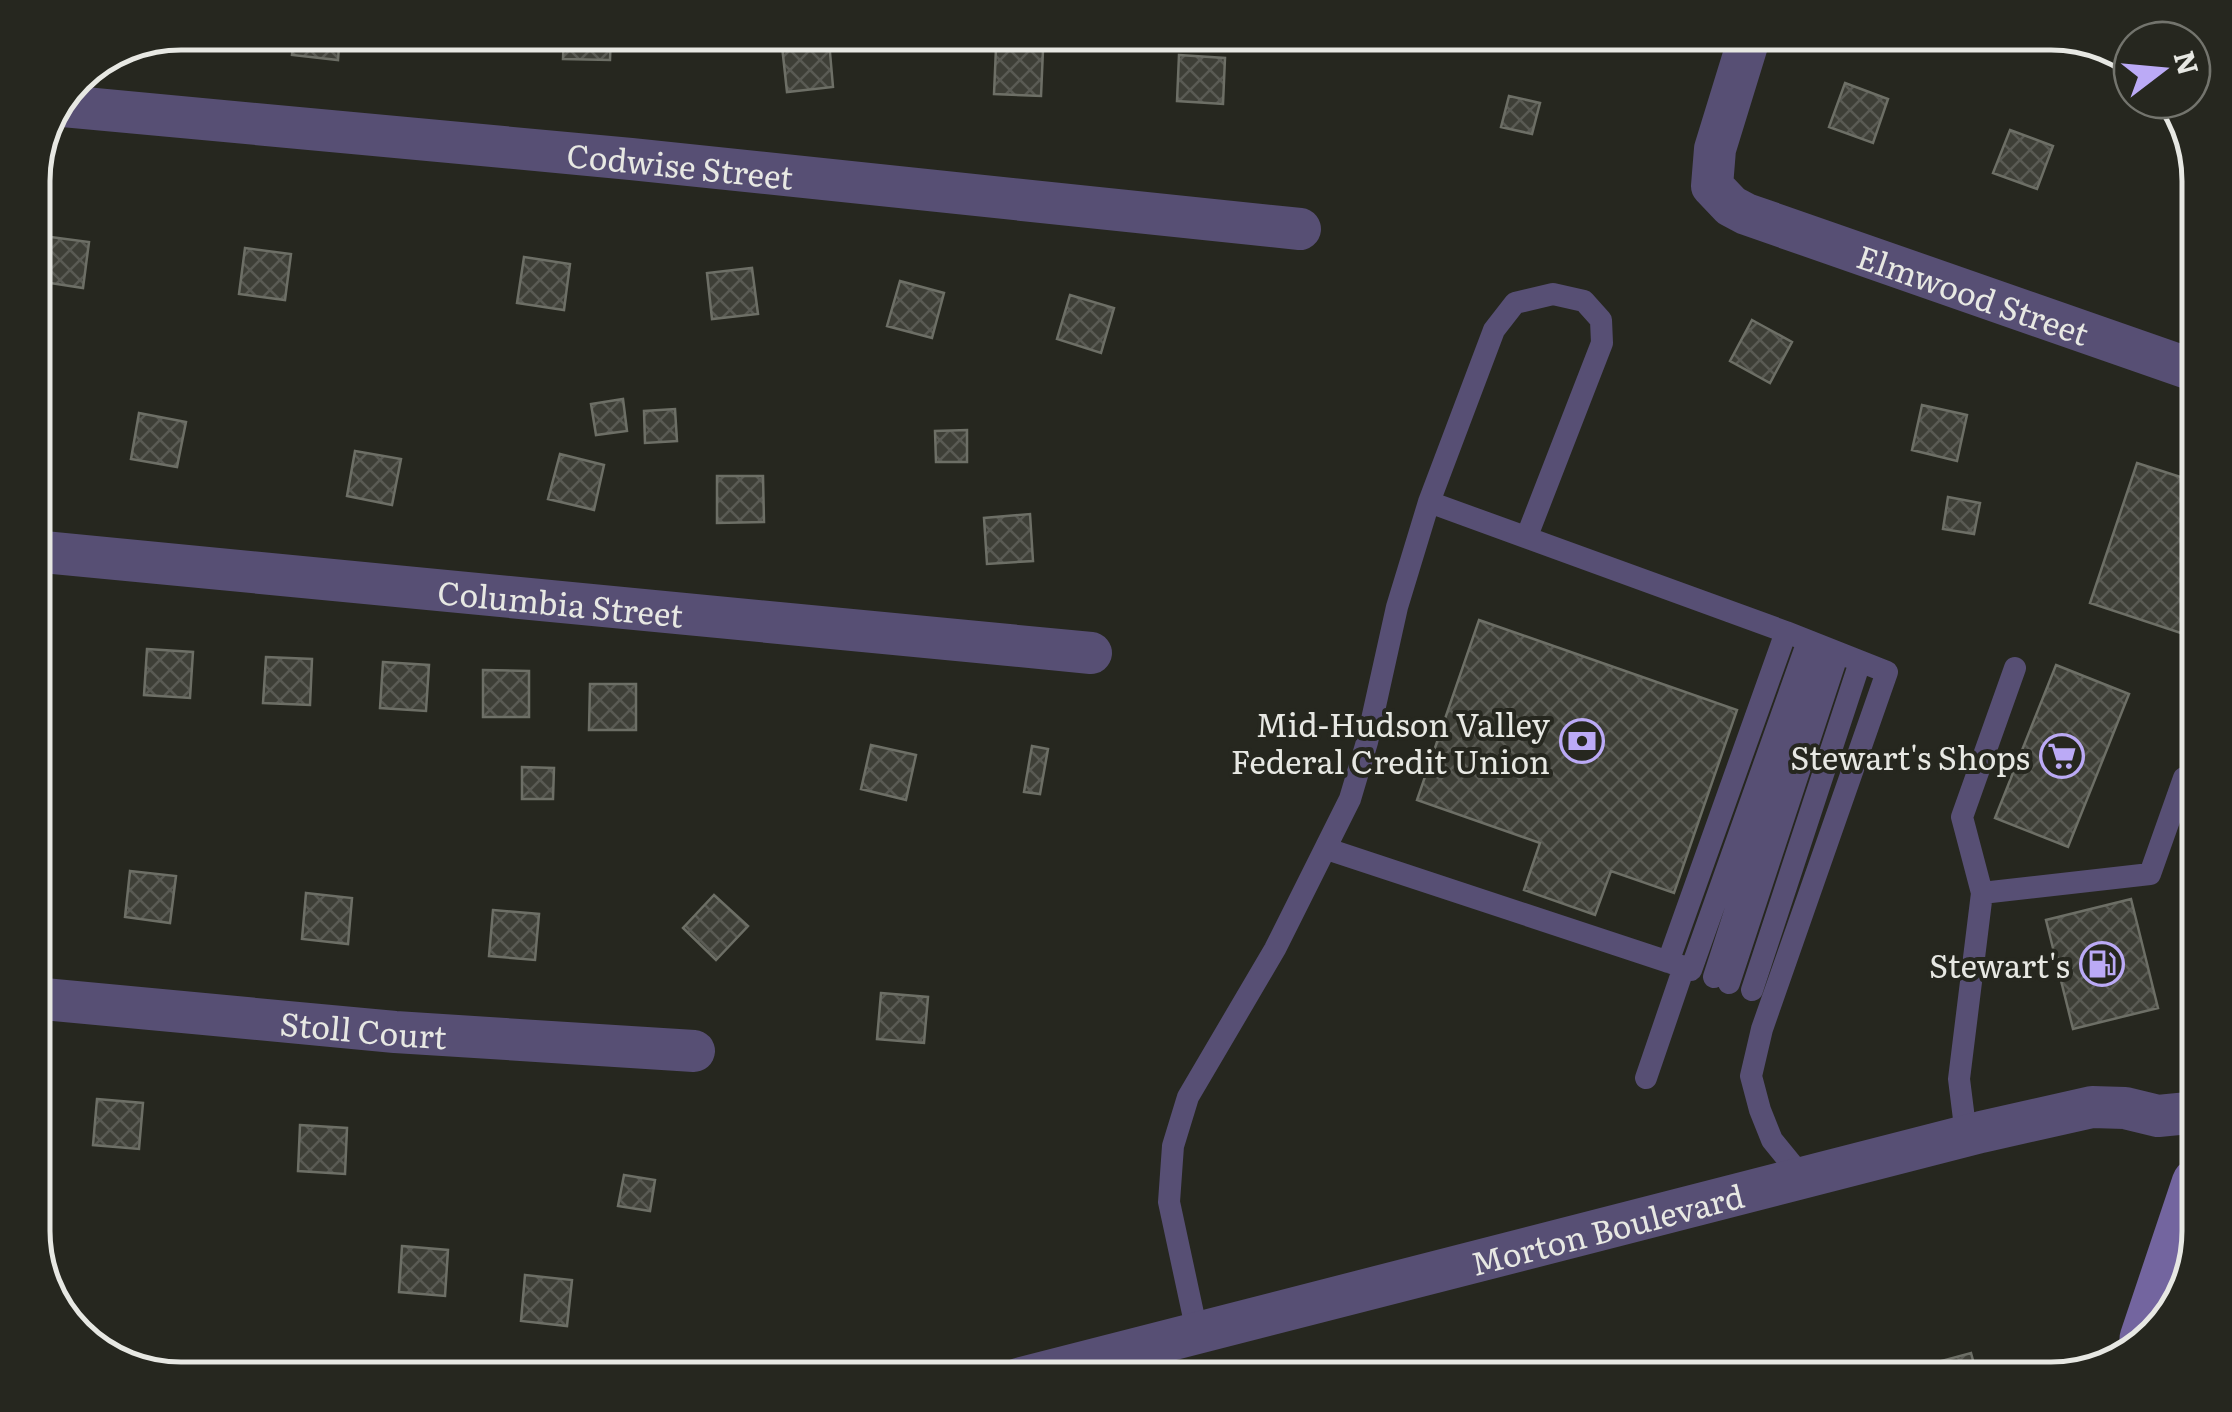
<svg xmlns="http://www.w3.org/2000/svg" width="2232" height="1412" font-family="Literata,serif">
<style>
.building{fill:url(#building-cross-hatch);stroke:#6d6f66;stroke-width:2.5}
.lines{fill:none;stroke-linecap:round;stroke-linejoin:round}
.lane{stroke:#574f74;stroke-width:22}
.street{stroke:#574f74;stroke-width:42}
.secondary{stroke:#73659f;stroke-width:55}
.labels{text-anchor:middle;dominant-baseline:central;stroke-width:8;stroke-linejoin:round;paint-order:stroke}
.street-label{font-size:32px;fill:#e7e8e3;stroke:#26271f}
.poi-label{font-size:32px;fill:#e7e8e3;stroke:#26271f;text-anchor:end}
.rim{fill:none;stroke:#e7e8e3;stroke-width:5}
</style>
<defs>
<pattern id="building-cross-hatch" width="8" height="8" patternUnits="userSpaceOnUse" patternTransform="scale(2.5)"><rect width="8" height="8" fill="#3e3f37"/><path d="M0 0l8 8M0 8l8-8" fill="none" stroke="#5a5b54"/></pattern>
</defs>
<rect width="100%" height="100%" fill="#26271f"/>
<!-- building -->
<path class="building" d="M294 32H340L338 60 292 55Z
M564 32H611L610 60 563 59Z
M1592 32H1640L1637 43Z
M829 41 833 87 787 92 782 46Z
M996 48 1043 50 1041 96 994 94Z
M1179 55 1225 58 1223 104 1177 101Z
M1845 83 1888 99 1873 143 1829 127Z
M1509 96 1540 103 1532 134 1501 127Z
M2010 130 2053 146 2037 189 1993 173Z
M43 236 89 242 83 288 37 281Z
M245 248 291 254 285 300 239 294Z
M524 257 570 264 564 310 517 303Z
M752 268 758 314 712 319 707 273Z
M900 281 944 293 932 338 887 326Z
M1070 295 1114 308 1101 353 1057 339Z
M1752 320 1792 342 1770 383 1730 361Z
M623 399 627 431 596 435 591 404Z
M1922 405 1967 415 1957 461 1912 450Z
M675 409 677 441 645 443 644 411Z
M139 413 186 422 177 467 131 459Z
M967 430V462H936L935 431Z
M355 451 401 459 392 505 347 496Z
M560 454 604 465 594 510 548 499Z
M2137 463 2199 483V639L2090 603Z
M717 476H763L764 522 717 523Z
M1948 497 1980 503 1974 534 1943 529Z
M1030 514 1033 561 987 564 984 518Z
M1479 620 1737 710 1674 893 1611 871 1595 915 1524 890 1540 843 1417 800Z
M147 649 193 652 190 698 144 695Z
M266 657 312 659 310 705 263 703Z
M33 661 39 662 36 708H33Z
M383 662 429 665 426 711 380 708Z
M2056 665 2129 694 2068 847 1995 818Z
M483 670 529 671V717H483Z
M590 684H636V730H589Z
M871 745 916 755 906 800 861 789Z
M1032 746 1048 749 1040 794 1024 792Z
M522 767 554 768 553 799H522Z
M130 871 176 876 170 923 125 917Z
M306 893 352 898 348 944 302 939Z
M714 895 748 926 716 960 683 928Z
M2131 899 2158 1008 2073 1029 2046 920Z
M493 910 539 914 535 960 489 956Z
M881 993 928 997 924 1043 877 1039Z
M97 1099 143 1103 139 1149 93 1145Z
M300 1125 347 1128 345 1174 298 1171Z
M624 1175 655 1180 650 1211 618 1206Z
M402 1246 448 1250 445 1296 399 1292Z
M525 1275 572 1280 567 1326 521 1321Z
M1971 1353 1978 1379H1875Z"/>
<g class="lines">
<!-- lane -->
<path class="lane" d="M1429 502 1786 632 1887 672 1762 1029 1751 1076 1760 1110 1772 1140 1803 1178
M1327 849 1684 967 1646 1078
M1982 893 2150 874 2184 778 2199 790
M1668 962 1786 632
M1691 970 1808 641
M1714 977 1816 662
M1729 983 1838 653
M1752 990 1860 662
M1966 1135 1959 1079 1982 893 1962 817 2015 668
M1197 1332 1169 1202 1173 1146 1188 1097 1275 949 1350 799 1367 742 1397 607 1429 502 1494 330 1515 303 1553 294 1584 301 1601 320 1602 343 1527 536"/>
<!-- street -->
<g class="street">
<path id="s1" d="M1751 32 1715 149 1712 186 1731 206 1746 214 2199 372"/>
<path id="s2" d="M63 106 631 159 1300 229"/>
<path id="s3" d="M33 551 1091 653"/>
<path id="s4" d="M33 998 395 1032 694 1051"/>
<path id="s5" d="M1018 1379 1981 1132 2092 1107 2125 1108 2158 1116 2199 1112"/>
</g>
<!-- secondary -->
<path class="secondary" d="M2147 1339 2199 1184"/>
</g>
<!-- icons -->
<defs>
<g id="bank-ring" transform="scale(2.25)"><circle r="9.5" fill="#26271f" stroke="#bbaaf6" stroke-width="1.5"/><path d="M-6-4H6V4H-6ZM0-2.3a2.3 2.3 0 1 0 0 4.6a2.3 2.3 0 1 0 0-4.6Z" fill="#bbaaf6"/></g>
<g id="supermarket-ring" transform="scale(2.25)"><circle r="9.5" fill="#26271f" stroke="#bbaaf6" stroke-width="1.5"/><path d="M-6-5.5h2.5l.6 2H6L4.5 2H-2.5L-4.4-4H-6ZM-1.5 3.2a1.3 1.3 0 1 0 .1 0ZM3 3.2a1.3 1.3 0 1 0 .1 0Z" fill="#bbaaf6"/></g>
<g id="fuel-ring" transform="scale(2.25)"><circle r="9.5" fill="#26271f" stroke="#bbaaf6" stroke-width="1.5"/><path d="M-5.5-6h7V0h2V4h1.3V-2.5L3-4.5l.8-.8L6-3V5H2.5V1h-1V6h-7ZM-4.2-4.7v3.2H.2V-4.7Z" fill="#bbaaf6"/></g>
</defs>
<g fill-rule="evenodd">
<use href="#bank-ring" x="1582" y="741"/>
<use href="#supermarket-ring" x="2062" y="756"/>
<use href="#fuel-ring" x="2102" y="964"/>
</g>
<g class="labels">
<!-- street labels -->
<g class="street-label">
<text stroke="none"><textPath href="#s2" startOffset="620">Codwise Street</textPath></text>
<text stroke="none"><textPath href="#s1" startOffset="445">Elmwood Street</textPath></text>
<text stroke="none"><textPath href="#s3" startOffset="530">Columbia Street</textPath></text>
<text stroke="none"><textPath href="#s4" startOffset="332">Stoll Court</textPath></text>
<text stroke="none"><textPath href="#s5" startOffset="608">Morton Boulevard</textPath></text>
</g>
<!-- poi labels -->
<g class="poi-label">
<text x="1550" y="723">Mid-Hudson Valley<tspan x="1550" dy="37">Federal Credit Union</tspan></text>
<text x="2030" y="756">Stewart's Shops</text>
<text x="2070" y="964">Stewart's</text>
</g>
</g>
<!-- crop -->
<path d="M0 0H2232V1412H0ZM181 50H2051A131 131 0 0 1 2182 181V1231A131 131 0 0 1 2051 1362H181A131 131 0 0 1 50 1231V181A131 131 0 0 1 181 50Z" fill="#26271f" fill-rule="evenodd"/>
<path class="rim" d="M181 50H2051A131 131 0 0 1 2182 181V1231A131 131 0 0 1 2051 1362H181A131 131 0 0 1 50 1231V181A131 131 0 0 1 181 50Z"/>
<!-- north arrow -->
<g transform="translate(2162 70) rotate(74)"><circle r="48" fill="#26271f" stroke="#73746d" stroke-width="2.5"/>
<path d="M0-8L18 38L0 25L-18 38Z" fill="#bbaaf6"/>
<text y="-15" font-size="28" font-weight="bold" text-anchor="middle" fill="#e7e8e3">N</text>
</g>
</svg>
